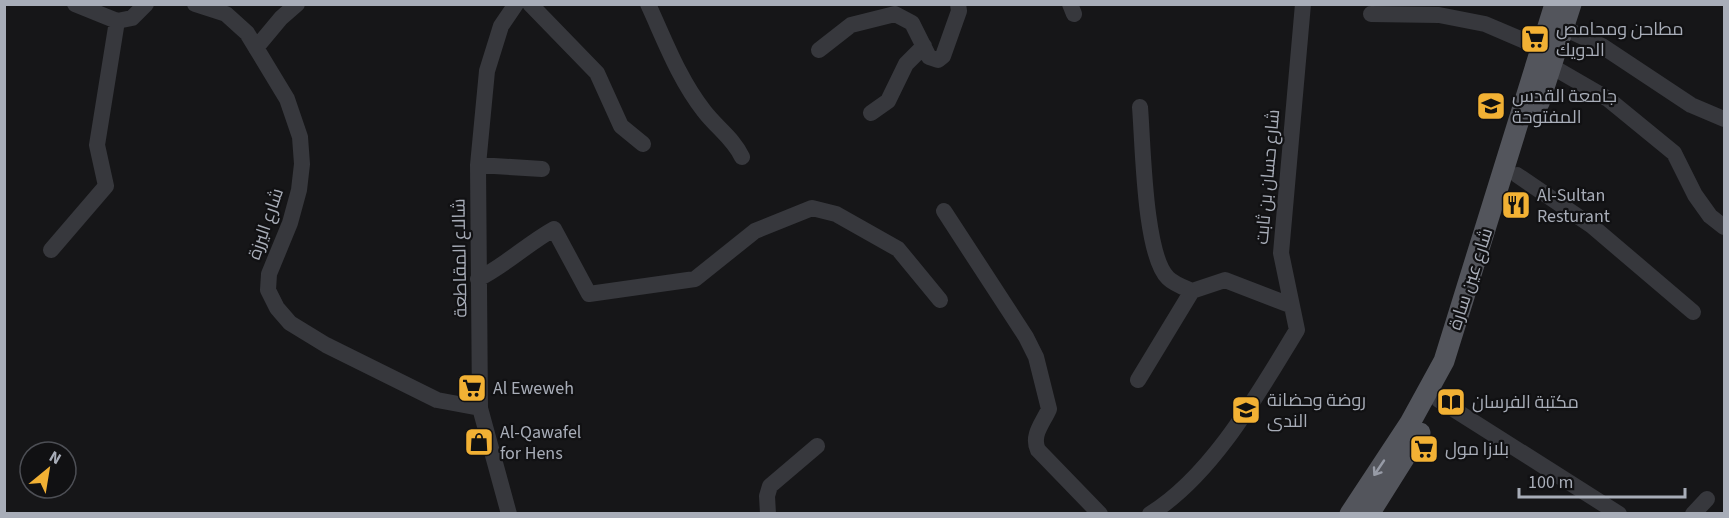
<svg xmlns="http://www.w3.org/2000/svg" width="1729" height="518" font-family="'Source Sans 3',Cairo,sans-serif">
<style>
.lines{fill:none;stroke-linecap:round;stroke-linejoin:round}
.minor{stroke:#37383d;stroke-width:16}
.major{stroke:#53555c;stroke-width:21}
.oneway{stroke:#979ba6}
.labels{text-anchor:middle;dominant-baseline:central;stroke-width:4.5;stroke-linejoin:round;paint-order:stroke}
.poi-label{font-size:18px;fill:#a8adb8;stroke:#111113;text-anchor:start}
.street-label{font-size:18px;fill:#a8adb8;stroke:#111113}
</style>
<rect width="100%" height="100%" fill="#161618"/>
<g class="lines">
<!-- minor -->
<path class="minor" d="M75 4 117 21 132 18 146 4
M195 4 226 14 247 33 287 99 300 137 302 164 299 190 290 223 269 274 268 290 277 308 290 323 326 345 437 400 480 408
M530 4 597 73 621 126 643 144
M648 4C665 41 679 79 704 111 717 128 733 138 742 157
M1070 4 1074 14
M1371 14 1439 15 1485 24 1541 48
M1564 28 1602 46 1691 105 1724 119
M256 48 281 18 297 4
M819 50 851 25 895 14 912 23 929 57 938 60 943 56 959 11 958 4
M1551 66 1608 99 1674 153 1695 195 1710 216 1724 227
M1140 107C1143 142 1144 255 1168 278 1174 284 1185 288 1192 291L1225 280 1290 305
M871 113 888 101 906 64 924 46
M478 165 542 169
M1517 175 1592 226 1693 312
M944 211 1026 337 1036 357 1049 409C1043 423 1031 435 1038 450L1100 514
M51 250 106 186 97 145 117 21
M478 279C506 265 527 244 554 229L589 294 695 279 755 231 812 208 836 214 898 249 940 300
M1138 380 1192 291
M1439 400 1619 514
M509 514 480 408 478 165 487 71 501 26 516 4
M768 514 767 496 770 486 817 446
M1150 514C1213 475 1259 392 1297 330L1281 253 1303 4
M1693 514 1707 499"/>
<!-- major -->
<path class="major" d="M1539 103 1571 4
M1350 514 1410 423 1444 361 1555 4
M1369 514 1420 433"/>
</g>
<!-- one-way arrows -->
<defs><path id="oneway-shaft" d="M-6 0H5M1.5-3L5.5 0L1.5 3" fill="none" stroke-width="1.6" stroke-linecap="round" stroke-linejoin="round" transform="scale(1.5)"/></defs>
<use class="oneway" href="#oneway-shaft" transform="translate(1379 468) rotate(124)"/>
<!-- icons -->
<defs>
<g id="supermarket-square" transform="scale(1.5)"><rect x="-9" y="-9" width="18" height="18" rx="4" fill="#f2b134" stroke="#111113"/><path d="M-6-5.5h2.5l.6 2H6L4.5 2H-2.5L-4.4-4H-6ZM-1.5 3.2a1.3 1.3 0 1 0 .1 0ZM3 3.2a1.3 1.3 0 1 0 .1 0Z" fill="#111"/></g>
<g id="university-square" transform="scale(1.5)"><rect x="-9" y="-9" width="18" height="18" rx="4" fill="#f2b134" stroke="#111113"/><path d="M0-5L7-2L0 1L-7-2ZM-4 1L0 2.5L4 1V4Q0 6-4 4Z" fill="#111"/></g>
<g id="restaurant-square" transform="scale(1.5)"><rect x="-9" y="-9" width="18" height="18" rx="4" fill="#f2b134" stroke="#111113"/><path d="M-5-6h1v4h1v-4h1v4h1v-4h1v5L-1.5 .5V6h-2V.5L-5-1ZM5-6V6H3V1.5H1.5Q1.5-4 5-6Z" fill="#111"/></g>
<g id="library-square" transform="scale(1.5)"><rect x="-9" y="-9" width="18" height="18" rx="4" fill="#f2b134" stroke="#111113"/><path d="M-6-4Q-3-5.5-.7-3.5V5Q-3 3-6 4ZM6-4Q3-5.5 .7-3.5V5Q3 3 6 4Z" fill="#111"/></g>
<g id="school-square" transform="scale(1.5)"><rect x="-9" y="-9" width="18" height="18" rx="4" fill="#f2b134" stroke="#111113"/><path d="M0-5L7-2L0 1L-7-2ZM-4 1L0 2.5L4 1V4Q0 6-4 4Z" fill="#111"/></g>
<g id="shop-square" transform="scale(1.5)"><rect x="-9" y="-9" width="18" height="18" rx="4" fill="#f2b134" stroke="#111113"/><path d="M-5-2.5h2.3a2.7 3.5 0 0 1 5.4 0H5L5.5 6h-11ZM-1.5-2.5h3a1.5 2.3 0 0 0-3 0Z" fill="#111"/></g>
</defs>
<g fill-rule="evenodd">
<use href="#supermarket-square" x="1535" y="39"/>
<use href="#university-square" x="1491" y="106"/>
<use href="#restaurant-square" x="1516" y="205"/>
<use href="#supermarket-square" x="472" y="388"/>
<use href="#library-square" x="1451" y="402"/>
<use href="#school-square" x="1246" y="410"/>
<use href="#shop-square" x="479" y="442"/>
<use href="#supermarket-square" x="1424" y="449"/>
</g>
<g class="labels">
<!-- poi labels -->
<g class="poi-label">
<text x="1556" y="29">مطاحن ومحامص<tspan x="1556" dy="21">الدويك</tspan></text>
<text x="1512" y="96">جامعة القدس<tspan x="1512" dy="21">المفتوحة</tspan></text>
<text x="1537" y="195">Al-Sultan<tspan x="1537" dy="21">Resturant</tspan></text>
<text x="493" y="388">Al Eweweh</text>
<text x="1267" y="400">روضة وحضانة<tspan x="1267" dy="21">الندى</tspan></text>
<text x="1472" y="402">مكتبة الفرسان</text>
<text x="500" y="432">Al-Qawafel<tspan x="500" dy="21">for Hens</tspan></text>
<text x="1445" y="449">بلازا مول</text>
</g>
<!-- street labels -->
<g class="street-label">
<text transform="translate(1268 177) rotate(-85)">شارع حسان بن ثابت</text>
<text transform="translate(266 224) rotate(-71)">شارع اليرزة</text>
<text transform="translate(460 258) rotate(-91)">شالاع المقاطعة</text>
<text transform="translate(1471 279) rotate(-72)">شارع عين سارة</text>
</g>
</g>
<!-- border -->
<rect width="1729" height="518" fill="none" stroke="#a8adb8" stroke-width="12"/>
<!-- north arrow -->
<g transform="translate(48 470) rotate(30)"><circle r="28" fill="#111113" stroke="#4d4f55" stroke-width="1.5"/>
<path d="M0-4.5L10 22L0 15L-10 22Z" fill="#f2b134"/>
<text y="-9" font-size="16" font-weight="bold" text-anchor="middle" fill="#a8adb8">N</text>
</g>
<!-- scale -->
<path d="M1519 488v9h166v-9" fill="none" stroke="#a8adb8" stroke-width="3"/>
<text x="1528" y="488" font-size="18" fill="#a8adb8" stroke="#111113" stroke-width="4.5" paint-order="stroke">100 m</text>
</svg>
